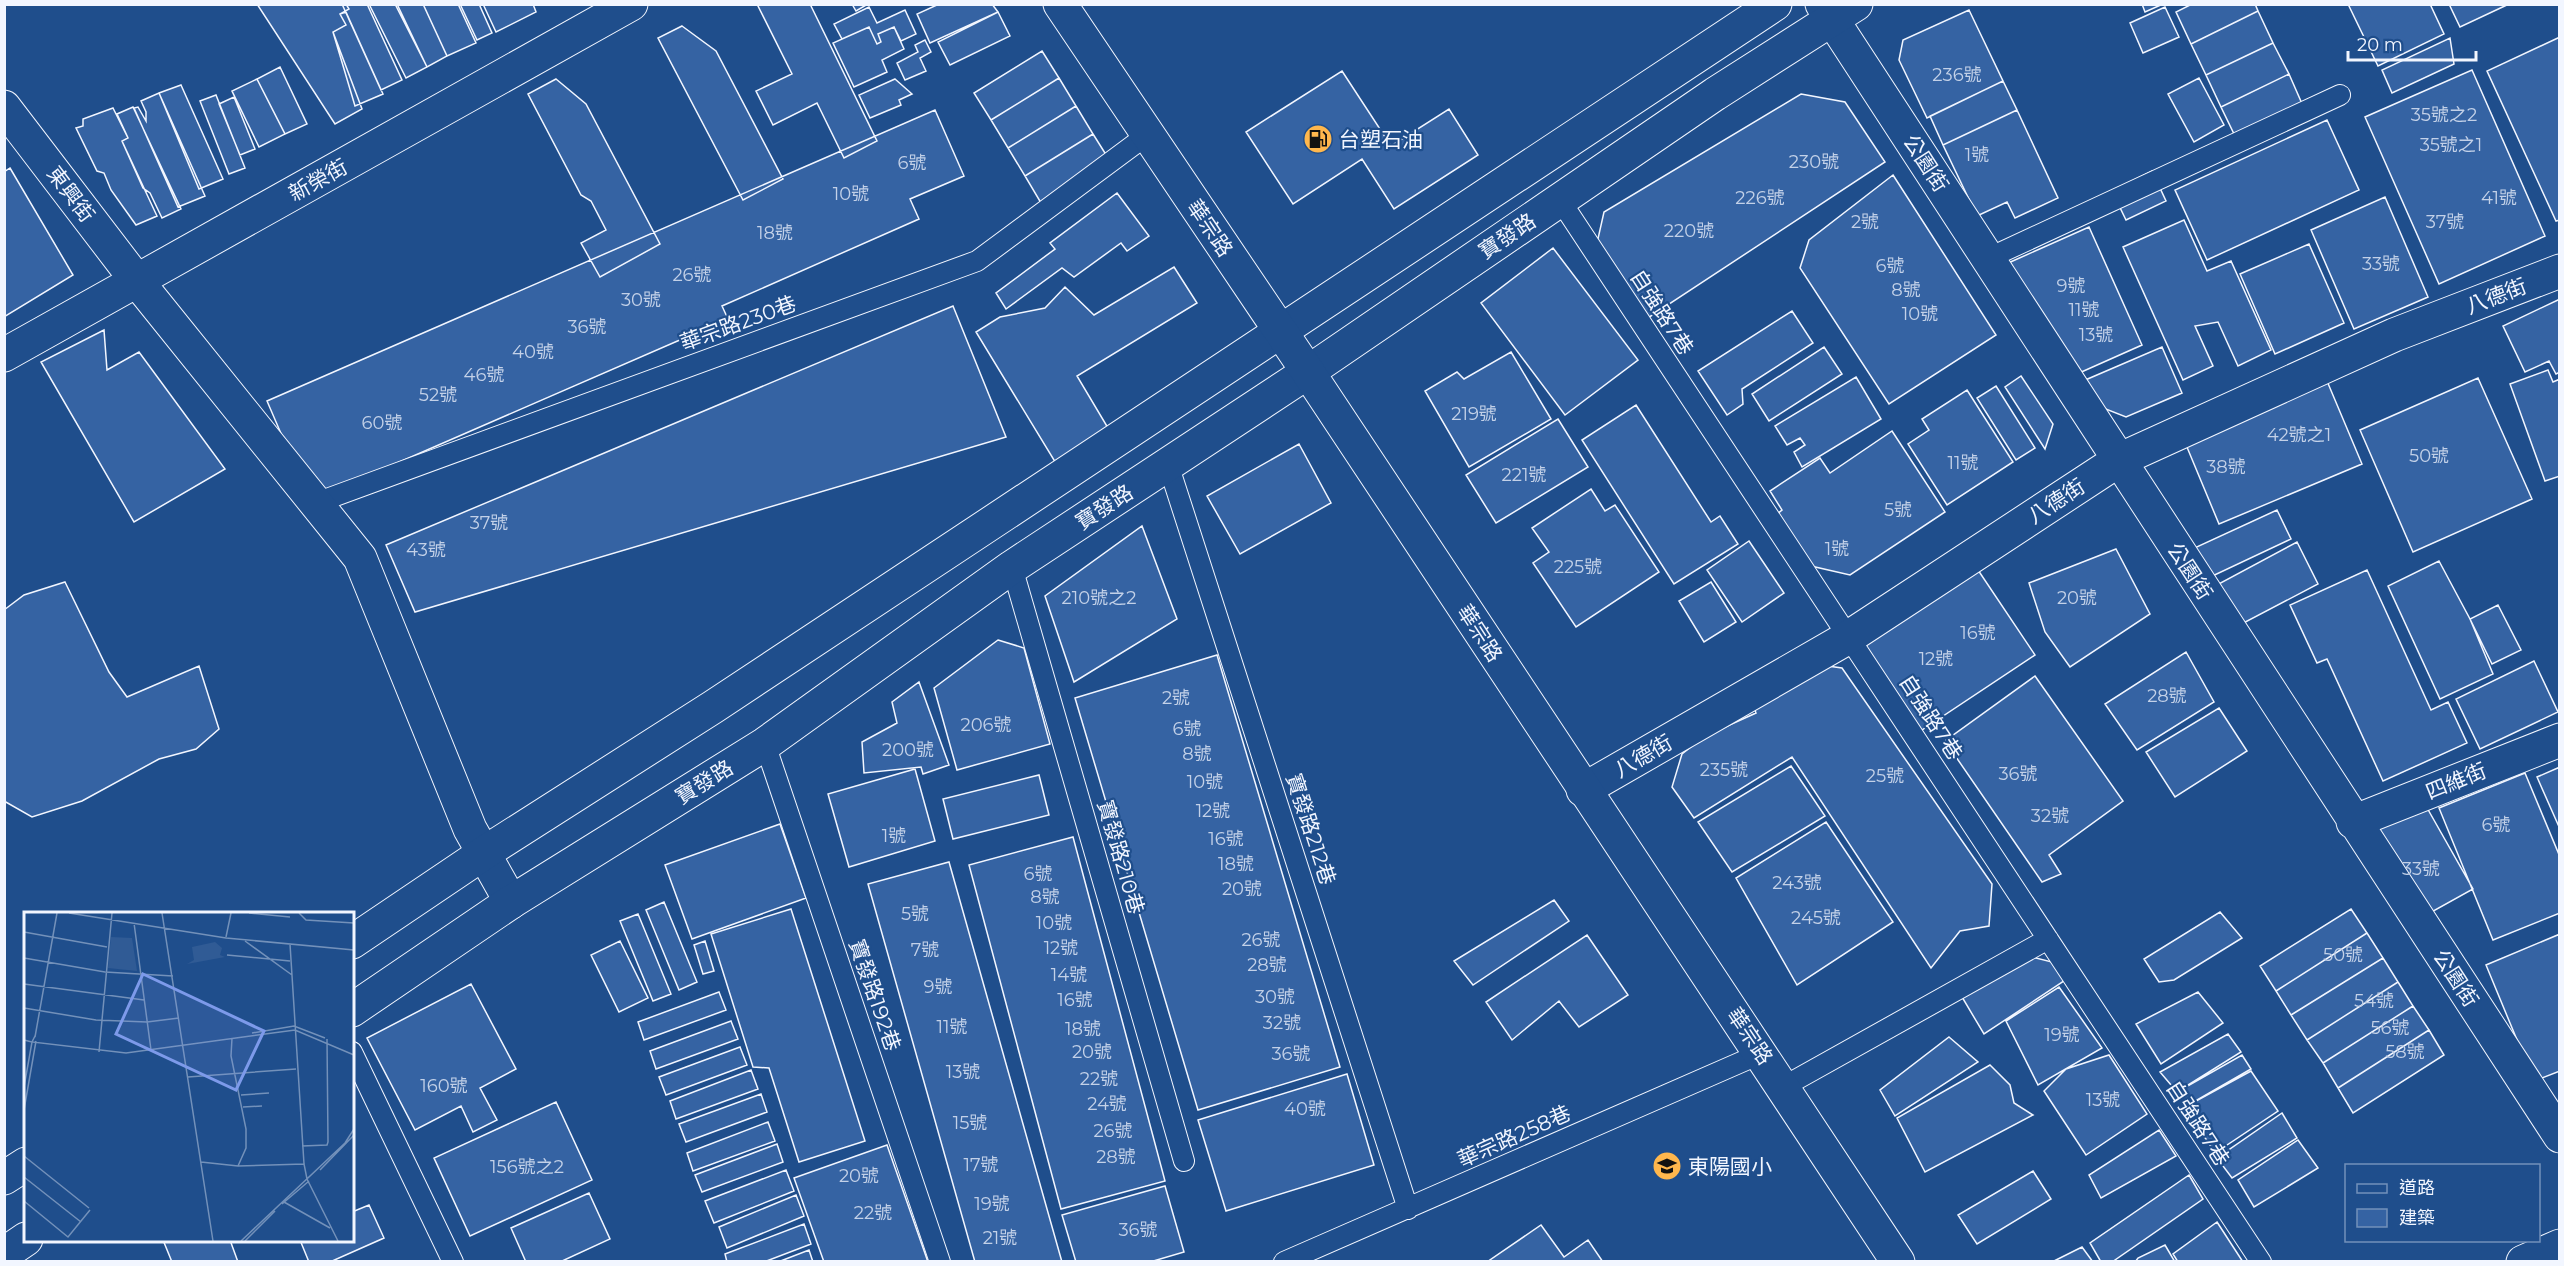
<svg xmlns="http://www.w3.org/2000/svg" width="2564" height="1266" font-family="Montserrat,'Noto Sans TC',sans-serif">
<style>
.building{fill:#3563a3;stroke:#f2f6ff;stroke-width:1.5}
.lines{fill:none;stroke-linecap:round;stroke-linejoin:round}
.lane-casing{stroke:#f2f6ff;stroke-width:22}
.street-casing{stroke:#f2f6ff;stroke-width:35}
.secondary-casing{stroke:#f2f6ff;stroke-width:35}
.primary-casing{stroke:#f2f6ff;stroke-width:35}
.lane{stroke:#1f4e8c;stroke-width:20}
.street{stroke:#1f4e8c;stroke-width:33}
.secondary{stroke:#1f4e8c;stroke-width:33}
.primary{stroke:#1f4e8c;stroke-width:33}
.labels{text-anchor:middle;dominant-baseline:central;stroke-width:4.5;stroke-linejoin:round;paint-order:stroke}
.number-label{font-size:18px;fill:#c3d1e8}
.poi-label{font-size:21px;fill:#f2f6ff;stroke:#1f4e8c;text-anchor:start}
.street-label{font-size:21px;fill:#f2f6ff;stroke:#1f4e8c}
.inset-road{fill:none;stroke:#7391ba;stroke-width:1.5}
.view{fill:#7d9aea;fill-opacity:0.15;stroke:#7d9aea;stroke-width:3}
.inset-edge{fill:none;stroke:#f2f6ff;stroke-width:3}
</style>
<rect width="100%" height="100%" fill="#1f4e8c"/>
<!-- building -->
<path class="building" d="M257 4H346L349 9 340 14 346 25 333 32 362 109 335 124Z
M342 4H367L402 80 381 90Z
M369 4H395L427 67 406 78Z
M397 4H423L447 56 427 67Z
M423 4H458L476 43 447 56Z
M460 4H479L492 33 477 40Z
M483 4H533L536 12 496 32Z
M757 4H810L877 141 844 158 817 103 773 125 756 91 792 74Z
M852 4H868L856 11Z
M939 4H992L998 12 930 43 917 14Z
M2142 4H2163L2145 12Z
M2192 4H2255L2258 11 2191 44 2176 12Z
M2348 4H2430L2444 34 2378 66Z
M2449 4H2509L2460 27Z
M869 7 877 23 905 10 916 34 901 41 894 27 878 34 881 42 877 44 869 27 842 39 834 24Z
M2165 7 2179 37 2143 53 2130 23Z
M1969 10 2003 81 1927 118 1899 60 1903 40Z
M2258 11 2273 43 2206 75 2191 44Z
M346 12 383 94 355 106 333 32 346 25 340 14Z
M998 12 1010 36 950 65 938 42Z
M682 26 716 51 783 179 743 200 658 38Z
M869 27 877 44 881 42 878 34 894 27 904 49 882 60 887 72 854 87 833 43Z
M2560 37V220L2556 221 2487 71Z
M2450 38 2454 64 2392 93 2382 70Z
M925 40 931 52 920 58 926 71 905 80 897 63 918 52 915 45Z
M2273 43 2289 74 2221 107 2206 75Z
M1042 51 1059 78 991 120 974 93Z
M280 67 307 124 285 134 257 79Z
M2472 70 2545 236 2439 284 2365 117Z
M1342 71 1391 146 1449 109 1478 155 1394 209 1362 159 1293 204 1246 132Z
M2289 74 2303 106 2236 138 2221 107Z
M1059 78 1076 106 1008 148 991 120Z
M2199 78 2224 125 2194 142 2168 94Z
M257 79 285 134 259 147 232 91Z
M556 79 586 104 660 244 600 277 581 243 606 230 591 201 581 195 528 94Z
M895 79 912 94 899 100 901 105 870 118 859 95Z
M2003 81 2017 110 1943 145 1930 116Z
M181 85 223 179 199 189 159 93Z
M159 93 205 196 178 207 134 108 138 107 146 121V112L141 101Z
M1801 94 1845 102 1885 162 1648 318 1597 243 1604 212Z
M216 95 245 168 229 174 200 101Z
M234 97 255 149 240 155 219 104Z
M1076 106 1093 134 1025 176 1008 148Z
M133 107 181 209 162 218 150 193 143 188 122 141 128 138 117 114Z
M113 108 128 138 122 141 157 216 136 225 111 190 104 173 97 171 76 128 83 126V119Z
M935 110 964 176 910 199 919 219 722 306 728 319 310 501 267 401Z
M2017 110 2058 198 2015 218 2007 202 1977 216 1943 145Z
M2327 120 2359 190 2207 260 2175 190Z
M1093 134 1110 161 1041 203 1025 176Z
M10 168 73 275 4 317V172Z
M2152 171 2166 201 2126 220 2112 191Z
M1893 175 1996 335 1889 404 1800 268 1809 240Z
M1117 193 1149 236 1127 251 1121 243 1074 277 1062 268 1006 309 996 293 1055 249 1050 243Z
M2385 197 2428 297 2354 329 2311 230Z
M2184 220 2207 271 2231 261 2271 350 2238 366 2218 322 2195 326 2213 366 2183 380 2123 247Z
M2089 227 2142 345 2059 382 2006 264Z
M2309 244 2344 323 2275 354 2240 274Z
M1553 248 1638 360 1565 415 1481 303Z
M1174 267 1197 303 1077 376 1111 433 1057 465 976 332 1000 317 1045 308 1065 287 1094 315Z
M2560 299V372L2556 374 2549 361 2525 372 2503 326Z
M953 306 1006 437 415 612 386 545Z
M1792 311 1813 343 1742 389 1743 404 1727 415 1698 371Z
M104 330 107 370 139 352 225 469 134 522 41 362Z
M1824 347 1842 374 1769 421 1752 394Z
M2162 347 2182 393 2126 417 2093 404 2083 381Z
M1511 352 1551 419 1469 467 1425 391 1457 372 1464 379Z
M2548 370 2553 382 2560 379V476L2545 481 2510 384Z
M2021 376 2053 424 2045 449 2005 387Z
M1856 377 1881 419 1802 467 1794 452 1805 445 1800 438 1787 445 1775 426Z
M2478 378 2532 499 2413 552 2360 430Z
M2327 381 2362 464 2219 524 2184 440Z
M1996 386 2035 448 2016 460 1977 398Z
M1967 390 2013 462 1947 505 1908 444 1929 430 1922 419Z
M1636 405 1711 522 1720 516 1738 544 1674 584 1582 440Z
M1558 419 1588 467 1496 523 1466 475Z
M1892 431 1945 512 1850 575 1811 566 1777 514 1782 510 1770 491 1820 458 1830 473Z
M1299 444 1331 503 1240 554 1207 496Z
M1591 489 1605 511 1615 505 1659 572 1576 627 1533 563 1549 552 1532 528Z
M2277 510 2291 539 2204 580 2190 550Z
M1142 526 1177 619 1074 682 1045 596Z
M1749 541 1784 593 1742 622 1707 570Z
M2297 542 2318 584 2234 628 2213 587Z
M2116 549 2150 614 2070 667 2045 632 2029 583Z
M2439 561 2470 619 2493 674 2440 699 2388 586Z
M1974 564 2035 655 1919 732 1858 642Z
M2367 570 2431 710 2448 702 2467 743 2383 781 2327 659 2317 663 2290 605Z
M65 582 109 672 127 697 199 666 219 729 196 749 159 759 82 801 32 817 4 801V610L24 595Z
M1711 582 1736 622 1704 642 1679 601Z
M2498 605 2521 650 2492 664 2470 619Z
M998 640 1024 648 1050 744 957 770 934 688Z
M2186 652 2214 702 2137 750 2105 704Z
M1217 655 1340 1067 1198 1110 1075 698Z
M2534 661 2558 712 2480 749 2456 699Z
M1813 664 1842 668 1992 884 1989 926 1960 931 1931 968 1792 757 1694 818 1672 787 1682 754 1705 736 1756 713 1752 702Z
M2035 676 2123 801 2049 855 2061 874 2042 882 1945 741Z
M919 682 949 765 923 774 921 767 864 773 862 742 897 723 892 702Z
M2219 708 2247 751 2175 797 2146 752Z
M1791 766 1825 816 1732 872 1698 822Z
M2560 767V829L2537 777Z
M915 769 935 841 849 867 828 794Z
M2525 773 2560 857V913L2493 940 2439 808Z
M1039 775 1049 815 953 839 943 799Z
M2422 799 2473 889 2419 919 2375 842 2379 823Z
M1826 822 1893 922 1797 985 1736 878Z
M780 824 806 898 692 939 665 865Z
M1073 837 1165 1181 1061 1209 969 865Z
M949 862 1062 1262H975L868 884Z
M1554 900 1569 921 1473 985 1454 961Z
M664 902 697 982 679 990 646 910Z
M791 909 865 1141 799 1162 769 1068 753 1067 711 934Z
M2351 909 2367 933 2276 991 2260 966Z
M2220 912 2242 938 2174 980 2159 982 2144 959Z
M638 914 671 994 653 1001 620 921Z
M2367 933 2383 958 2291 1015 2276 991Z
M2560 934V1071L2534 1081 2486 965Z
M1587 935 1628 995 1579 1027 1559 1001 1512 1040 1486 1002Z
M620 941 648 998 619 1012 591 955Z
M705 941 714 971 703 974 694 945Z
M2028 956 2060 964 2064 981 1984 1034 1962 997Z
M2383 958 2398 982 2307 1040 2291 1015Z
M2398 982 2413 1006 2323 1063 2307 1040Z
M471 984 516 1069 480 1088 497 1120 473 1132 461 1106 415 1130 367 1038Z
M2059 987 2102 1048 2038 1085 2006 1021Z
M719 992 726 1010 644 1040 638 1022Z
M2198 992 2223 1023 2161 1064 2136 1024Z
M2413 1006 2429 1030 2338 1088 2323 1063Z
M731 1021 738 1039 656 1069 650 1051Z
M2429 1030 2444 1055 2353 1113 2338 1088Z
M2228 1034 2241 1052 2177 1092 2160 1072Z
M1949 1037 1978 1062 1895 1116 1880 1090Z
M740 1047 747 1065 666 1095 659 1077Z
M2109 1055 2147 1114 2086 1155 2044 1091 2066 1069Z
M2242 1055 2251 1069 2185 1107 2177 1092Z
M1990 1065 2010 1085 2014 1103 2033 1115 1925 1172 1897 1118Z
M751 1070 758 1089 676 1119 670 1101Z
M2251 1071 2278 1111 2215 1153 2185 1107Z
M1347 1074 1374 1165 1226 1211 1198 1120Z
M761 1094 767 1112 686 1142 679 1124Z
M556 1102 592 1180 470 1236 434 1158Z
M2282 1113 2297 1138 2232 1178 2217 1158Z
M768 1122 775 1141 693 1171 687 1153Z
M2159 1130 2176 1156 2101 1198 2089 1175Z
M2298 1140 2318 1168 2254 1207 2238 1180Z
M777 1144 783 1162 702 1192 695 1175Z
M887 1145 928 1262H824L794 1178Z
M786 1170 794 1191 714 1223 705 1201Z
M2033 1171 2051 1199 1977 1244 1958 1215Z
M2189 1175 2203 1199 2112 1262H2101L2090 1243Z
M1165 1186 1184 1252 1150 1262H1076L1062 1215Z
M589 1193 610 1239 560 1262H526L511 1228Z
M796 1195 804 1216 727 1248 719 1227Z
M369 1205 384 1238 330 1262H309L300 1240H352V1212Z
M2217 1222 2243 1262H2178L2173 1254Z
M804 1224 811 1244 764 1262H727L725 1254Z
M1541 1225 1564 1257 1588 1240 1603 1262H1487Z
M163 1240H230L238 1262H172Z
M2165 1245 2175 1262H2135L2138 1258Z
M2082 1247 2093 1262H2052Z
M809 1250 813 1262H778Z"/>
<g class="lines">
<!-- lane casing -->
<g class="lane-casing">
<path id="lane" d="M1560 200 2261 1262
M1989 258 2340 95
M1168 464 1408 1209
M316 503 977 261 1147 135
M1012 567 1184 1161
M765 744 940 1262
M352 1052 453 1262
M1783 1087 2048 939
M1284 1262 1762 1053"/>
</g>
<!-- street casing -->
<g class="street-casing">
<path id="street" d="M1822 4 2560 1136
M4 107 137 281 360 558 470 829 511 902
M4 355 631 4
M1583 790 1849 637 2119 460 2394 335 2560 271
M2353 822 2560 740
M2523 1262 2560 1246"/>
</g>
<!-- secondary casing -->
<g class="secondary-casing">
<path id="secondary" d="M352 942 484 853 713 707 1775 4
M352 1010 511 902 765 744 1012 567 1308 372 1715 94 1856 4
M4 1178 26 1164
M4 1254 26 1239"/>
</g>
<!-- primary casing -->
<g class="primary-casing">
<path id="primary" d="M1060 4 1308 372 1898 1262"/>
</g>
<!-- lane -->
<use href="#lane" class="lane"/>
<!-- street -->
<use href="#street" class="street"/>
<!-- secondary -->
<use href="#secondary" class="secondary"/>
<!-- primary -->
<use href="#primary" class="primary"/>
</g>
<!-- icons -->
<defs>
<g id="fuel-disc" transform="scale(1.5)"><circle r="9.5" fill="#ffb74d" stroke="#1f4e8c"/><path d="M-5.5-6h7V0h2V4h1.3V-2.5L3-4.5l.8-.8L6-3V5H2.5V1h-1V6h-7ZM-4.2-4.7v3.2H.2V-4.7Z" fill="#111"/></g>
<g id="school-disc" transform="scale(1.5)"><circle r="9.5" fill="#ffb74d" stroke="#1f4e8c"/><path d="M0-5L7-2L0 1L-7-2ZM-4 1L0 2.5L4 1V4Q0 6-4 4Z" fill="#111"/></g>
</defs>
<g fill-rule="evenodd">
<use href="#fuel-disc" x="1318" y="139"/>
<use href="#school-disc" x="1667" y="1166"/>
</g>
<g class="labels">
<!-- number labels -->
<g class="number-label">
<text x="1957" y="75">236號</text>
<text x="2444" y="115">35號之2</text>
<text x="2451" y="145">35號之1</text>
<text x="1977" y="155">1號</text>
<text x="1814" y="162">230號</text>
<text x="912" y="163">6號</text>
<text x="851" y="194">10號</text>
<text x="1760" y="198">226號</text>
<text x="2499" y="198">41號</text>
<text x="1865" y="222">2號</text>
<text x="2445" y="222">37號</text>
<text x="1689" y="231">220號</text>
<text x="775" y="233">18號</text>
<text x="2381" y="264">33號</text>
<text x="1890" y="266">6號</text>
<text x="692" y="275">26號</text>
<text x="2071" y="286">9號</text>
<text x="1906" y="290">8號</text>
<text x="641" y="300">30號</text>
<text x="2084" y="310">11號</text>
<text x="1920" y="314">10號</text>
<text x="587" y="327">36號</text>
<text x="2096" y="335">13號</text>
<text x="533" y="352">40號</text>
<text x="484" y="375">46號</text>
<text x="438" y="395">52號</text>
<text x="1474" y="414">219號</text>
<text x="382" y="423">60號</text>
<text x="2299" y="435">42號之1</text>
<text x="2429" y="456">50號</text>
<text x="1963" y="463">11號</text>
<text x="2226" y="467">38號</text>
<text x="1524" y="475">221號</text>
<text x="1898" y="510">5號</text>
<text x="489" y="523">37號</text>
<text x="1837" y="549">1號</text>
<text x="426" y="550">43號</text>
<text x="1578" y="567">225號</text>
<text x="1099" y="598">210號之2</text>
<text x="2077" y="598">20號</text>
<text x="1978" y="633">16號</text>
<text x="1936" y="659">12號</text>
<text x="2167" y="696">28號</text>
<text x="1176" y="698">2號</text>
<text x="986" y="725">206號</text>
<text x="1187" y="729">6號</text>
<text x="908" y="750">200號</text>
<text x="1197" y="754">8號</text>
<text x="1724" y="770">235號</text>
<text x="2018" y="774">36號</text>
<text x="1885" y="776">25號</text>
<text x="1205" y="782">10號</text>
<text x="1213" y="811">12號</text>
<text x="2050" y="816">32號</text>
<text x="2496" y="825">6號</text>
<text x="894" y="836">1號</text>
<text x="1226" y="839">16號</text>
<text x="1236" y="864">18號</text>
<text x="2421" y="869">33號</text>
<text x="1038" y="874">6號</text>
<text x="1797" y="883">243號</text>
<text x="1242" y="889">20號</text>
<text x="1045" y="897">8號</text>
<text x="915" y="914">5號</text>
<text x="1816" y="918">245號</text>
<text x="1054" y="923">10號</text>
<text x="1261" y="940">26號</text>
<text x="1061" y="948">12號</text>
<text x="925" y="950">7號</text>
<text x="2343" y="955">50號</text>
<text x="1267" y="965">28號</text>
<text x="1069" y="975">14號</text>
<text x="938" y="987">9號</text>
<text x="1275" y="997">30號</text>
<text x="1075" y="1000">16號</text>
<text x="2374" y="1001">54號</text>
<text x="1282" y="1023">32號</text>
<text x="952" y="1027">11號</text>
<text x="2390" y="1028">56號</text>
<text x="1083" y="1029">18號</text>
<text x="2062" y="1035">19號</text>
<text x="1092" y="1052">20號</text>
<text x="2405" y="1052">58號</text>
<text x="1291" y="1054">36號</text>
<text x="963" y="1072">13號</text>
<text x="1099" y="1079">22號</text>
<text x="444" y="1086">160號</text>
<text x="2103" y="1100">13號</text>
<text x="1107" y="1104">24號</text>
<text x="1305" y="1109">40號</text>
<text x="970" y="1123">15號</text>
<text x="1113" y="1131">26號</text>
<text x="1116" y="1157">28號</text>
<text x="981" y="1165">17號</text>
<text x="527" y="1167">156號之2</text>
<text x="859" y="1176">20號</text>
<text x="992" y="1204">19號</text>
<text x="873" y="1213">22號</text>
<text x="1138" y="1230">36號</text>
<text x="1000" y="1238">21號</text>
</g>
<!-- poi labels -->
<g class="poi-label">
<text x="1339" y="139">台塑石油</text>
<text x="1688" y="1166">東陽國小</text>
</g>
<!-- street labels -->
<g class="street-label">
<text transform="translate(1926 163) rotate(57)">公園街</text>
<text transform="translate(318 180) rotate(-29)">新榮街</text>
<text transform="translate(71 194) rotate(53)">東興街</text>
<text transform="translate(1210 228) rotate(56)">華宗路</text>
<text transform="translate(1507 236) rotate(-34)">寶發路</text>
<text transform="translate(2496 296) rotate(-21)">八德街</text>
<text transform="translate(1662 312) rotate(57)">自強路7巷</text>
<text transform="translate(738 323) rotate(-20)">華宗路230巷</text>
<text transform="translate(2056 501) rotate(-33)">八德街</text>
<text transform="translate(1104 507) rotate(-33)">寶發路</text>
<text transform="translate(2190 571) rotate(57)">公園街</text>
<text transform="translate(1480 633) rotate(57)">華宗路</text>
<text transform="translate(1931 717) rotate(57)">自強路7巷</text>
<text transform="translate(1643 756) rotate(-30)">八德街</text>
<text transform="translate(2456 781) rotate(-22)">四維街</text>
<text transform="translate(704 782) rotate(-32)">寶發路</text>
<text transform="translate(1311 829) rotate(72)">寶發路212巷</text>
<text transform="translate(1121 857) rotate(74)">寶發路210巷</text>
<text transform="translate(2456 978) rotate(57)">公園街</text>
<text transform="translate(875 995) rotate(71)">寶發路192巷</text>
<text transform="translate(1750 1036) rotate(56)">華宗路</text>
<text transform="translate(2198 1123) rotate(57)">自強路7巷</text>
<text transform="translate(1514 1136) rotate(-24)">華宗路258巷</text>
</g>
</g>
<!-- overview -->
<g transform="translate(24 912)">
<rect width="330" height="330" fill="#1f4e8c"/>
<path d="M87 25 108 26 113 59 84 56ZM191 30 198 36 196 43 201 45 163 52 170 48 168 35Z" fill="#305b95"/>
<path class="inset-road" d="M45 1 202 26 330 38M138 1 189 329M225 1 266 5M275 1 282 8 330 11M110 11 127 138M0 20 83 35M202 25 207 1M221 29 268 63M266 32 280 252 283 267 314 329M203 43 266 49M0 46 81 60 149 64M0 72 120 88M0 96 72 108 123 110 155 106M228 121 270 114 301 126M11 124 8 130 102 141 271 118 330 143M11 125 33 1M208 126 207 144 222 217V236L214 254M0 128 8 130 0 175M75 140 88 1M164 165 272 157M217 183 245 181M219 195 238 194M0 198 12 129M278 234 303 233 304 230 303 127M0 244 65 296M177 250 214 254 280 252M296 258 330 223M0 265 57 310M0 289 44 325 66 298M260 290 306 316M258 292 285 269M217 329 321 231 330 217M221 329 251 299"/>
<path class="view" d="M119 62 240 119 212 178 92 122Z"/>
<rect width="330" height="330" class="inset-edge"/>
</g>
<!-- border -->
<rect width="2564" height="1266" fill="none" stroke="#f2f6ff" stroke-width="12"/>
<!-- legend -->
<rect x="2345" y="1164" width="195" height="78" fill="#1f4e8c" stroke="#7391ba" stroke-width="1.5"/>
<rect x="2357" y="1184" width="30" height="9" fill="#1f4e8c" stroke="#7391ba" stroke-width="1.5"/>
<text x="2399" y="1194" font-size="18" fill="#f2f6ff">道路</text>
<rect x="2357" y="1209" width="30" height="18" fill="#3563a3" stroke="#7391ba" stroke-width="1.5"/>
<text x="2399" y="1224" font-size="18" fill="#f2f6ff">建築</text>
<!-- scale -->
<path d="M2348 51v9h128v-9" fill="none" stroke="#f2f6ff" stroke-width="3"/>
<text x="2357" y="51" font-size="18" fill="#f2f6ff" stroke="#1f4e8c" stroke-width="4.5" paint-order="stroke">20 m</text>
</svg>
